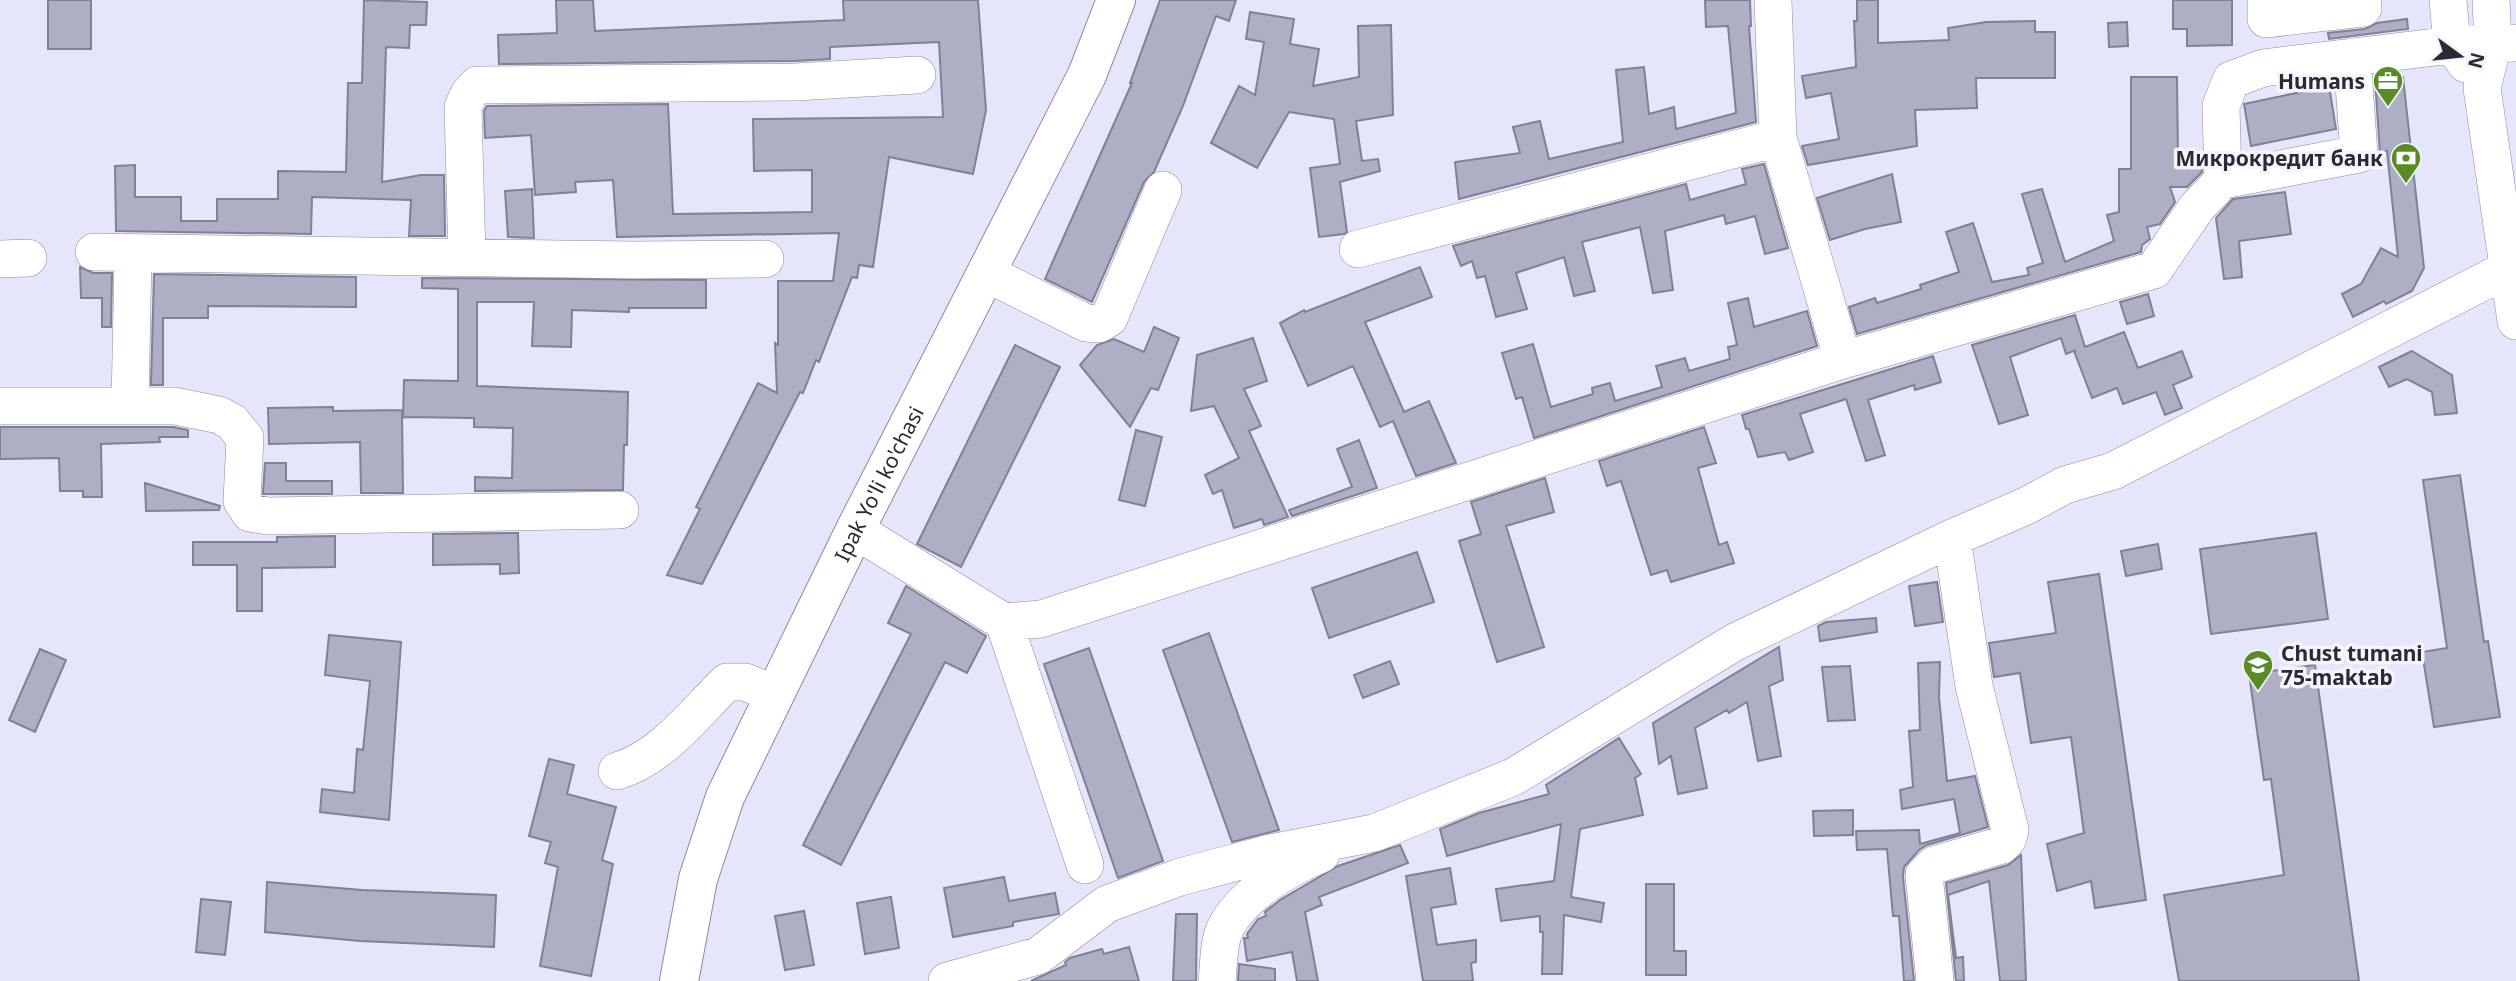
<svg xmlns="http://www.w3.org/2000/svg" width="2516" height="981" font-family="'Noto Sans',sans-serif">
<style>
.building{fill:#aeafc4;stroke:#7f8194;stroke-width:2}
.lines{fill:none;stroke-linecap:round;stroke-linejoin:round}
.minor-casing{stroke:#8a8b9f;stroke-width:38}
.major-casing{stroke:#8a8b9f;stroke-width:40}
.minor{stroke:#fff;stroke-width:37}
.major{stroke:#fff;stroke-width:38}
.labels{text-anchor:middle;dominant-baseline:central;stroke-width:7;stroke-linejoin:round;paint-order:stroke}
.poi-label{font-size:21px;font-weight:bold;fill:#2a2a32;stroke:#f4f5fd;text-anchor:end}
.street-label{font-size:21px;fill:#2a2a32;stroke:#f4f5fd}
</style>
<rect width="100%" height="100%" fill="#e5e6fc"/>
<!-- building -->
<path class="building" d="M48 0H91V49H48Z
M364 0 427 2 426 25H410L409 48 386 47 382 182 421 175H444L445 236H409L411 200 312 197 311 234 116 231 115 166 135 165V197H181V221H217V199H278V171L346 172 348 83H362Z
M556 0H593L595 31 844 20 843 0H978L986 110 973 174 889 157 873 267 859 265 857 278 852 277 819 362 816 360 803 393 800 392 702 584 667 575 700 509 696 507 758 383 777 393 775 343 778 345V281H833L839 233 617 237 613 180 575 182 576 192 535 195 531 135 485 138 484 111 487 106 668 104 673 214 812 212V170L754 171 753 119 943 117 939 42 830 47V59L794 61 499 64 498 35 557 33Z
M1160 0H1236L1229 21 1216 16 1183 106 1154 172 1144 182 1092 302 1045 279 1132 83H1130Z
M1705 0H1750L1751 26H1749L1756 122 1459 199 1455 162 1520 153 1513 127 1540 121 1549 159 1623 142 1616 70 1644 67 1649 114 1674 107 1676 129 1736 113 1728 26 1706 27Z
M1857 0H1878V43L1949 40 1948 28 1986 22 2035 21V32H2055V78H1976L1977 108 1915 110 1917 146 1808 165 1802 146 1839 139 1831 93 1806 98 1802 76 1856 67 1854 21H1857Z
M2173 0H2232V45L2187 46V29H2173Z
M1250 12 1294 19 1290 44 1319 49 1313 86 1359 77 1358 26 1391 25 1393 115 1356 121 1362 161 1378 159 1380 171 1340 182 1347 232 1344 234 1319 237 1310 168 1340 164 1334 119 1289 112 1257 168 1211 143 1239 86 1255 95 1264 42 1246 39Z
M2407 19 2408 29 2329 39 2328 33 2365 29 2377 23Z
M2127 22 2128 46 2109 47 2108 23Z
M2131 77H2177L2178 158H2201L2202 172 2187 187H2170L2175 202 2160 224 2147 227 2150 239 2142 245 2141 252 1857 334 1849 307 1875 298 1877 303 1921 289 1920 285 1959 272 1946 232 1973 223 1992 282 2029 275 2027 268 2043 263 2022 194 2042 189 2065 262 2114 241 2107 215 2119 212V169H2131Z
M2403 77 2424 268 2412 291 2386 304 2384 301 2353 317 2342 294 2361 284 2381 248 2398 257 2387 151 2380 152 2375 80Z
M2329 86 2336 129 2251 146 2244 104Z
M1764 164 1788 248 1765 254 1755 216 1726 224 1724 215 1665 231 1673 290 1653 293 1640 227 1582 242 1595 291 1574 296 1564 257 1516 273 1527 309 1496 317 1485 276 1477 278 1472 261 1461 266 1453 246 1686 184 1690 200 1746 184 1742 169Z
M1892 174 1901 222 1865 229 1830 240 1817 198Z
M532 189 534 238 508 237 505 191Z
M2285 192 2291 234 2239 241 2242 277 2224 279 2216 218 2233 199Z
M80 267 93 273H112L111 327H102V298H81Z
M1420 267 1432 297 1365 322 1404 412 1429 401 1456 463 1416 476 1393 421 1380 427 1353 366 1308 386 1280 323 1304 310 1305 312Z
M154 274 356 277V307L208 306V318H163V385H151Z
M422 278 706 280V308H629V312L572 310 571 347 532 346 534 302H477V386L628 392 627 445H624L623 490 475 491V477L512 478 513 428 474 427V418L403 417 404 380 458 381V289L422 288Z
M2148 294 2154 316 2127 324 2120 302Z
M1748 298 1754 327 1807 311 1817 346 1534 438 1522 397 1516 399 1502 353 1533 344 1551 407 1593 394 1592 388 1610 383 1615 401 1662 387 1656 366 1685 358 1689 371 1730 359 1728 347 1737 345 1728 303Z
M2075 315 2085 347 2124 332 2138 368 2182 351 2192 377 2173 385 2182 408 2165 415 2156 392 2123 404 2117 388 2092 398 2074 351 2076 350 2066 354 2061 338 2010 357 2028 415 1999 424 1972 345Z
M1154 327 1179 338 1158 390 1151 388 1130 427 1080 365 1097 345 1114 339 1144 352Z
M1253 338 1267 381 1244 389 1261 426 1249 431 1288 517 1264 525 1262 519 1234 528 1222 490 1213 494 1205 475 1239 458 1214 406 1191 411 1197 355Z
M1015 345 1060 367 961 567 917 544Z
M2412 351 2452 375 2457 413 2435 415 2432 392 2407 379 2389 387 2379 367Z
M1933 356 1941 382 1915 390 1914 385 1868 400 1885 455 1866 461 1846 399 1800 414 1813 452 1789 460 1785 452 1758 457 1749 429H1746L1742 415Z
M333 407V411L402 410 403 493H361L360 442 269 444 268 408Z
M0 427H173L188 430V437H159L160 442 101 444 102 497H83V491H60L59 458 0 459Z
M1704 427 1716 463 1698 468 1719 545 1727 542 1734 563 1671 582 1667 570 1651 575 1621 481 1607 486 1599 461Z
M1136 430 1162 437 1145 506 1119 500Z
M1359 440 1377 488 1292 516 1289 510 1352 487 1337 449Z
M265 463H286V481H332V494H263Z
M2460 475 2484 642 2488 641 2500 717 2434 727 2422 652 2447 648 2423 480Z
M1545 478 1554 512 1506 526 1544 647 1497 662 1459 541 1481 534 1471 502Z
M145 483 220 506 219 510 146 511Z
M518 533 519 573 500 574V564L433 565V534Z
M2316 533 2328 619 2211 634 2200 549Z
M335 536V567L262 568V611H237V565H193V542H277V537Z
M2158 544 2162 569 2126 576 2121 551Z
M1417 552 1434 602 1329 638 1312 588Z
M2099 574 2146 900 2095 908 2091 881 2057 891 2047 844 2084 833 2071 737 2031 743 2020 673 1994 677 1989 643 2056 633 2048 582Z
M1937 582 1943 622 1915 626 1909 586Z
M906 586 986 636 967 673 945 662 841 865 803 845 911 634 888 623Z
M1876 618 1877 632 1820 641 1818 626 1826 622Z
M1209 633 1279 830 1232 842 1163 650Z
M329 635 401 642 389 820 320 812 322 789 354 793 357 749 363 750 370 681 325 675Z
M1779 647 1783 680 1769 686 1781 756 1758 761 1747 702 1729 713 1727 710 1695 728 1707 788 1678 794 1671 756 1659 764 1653 723Z
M1089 648 1163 861 1118 878 1044 664Z
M40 649 66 660 35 732 9 720Z
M1390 661 1399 684 1363 698 1354 675Z
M1940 662 1939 697 1947 781 1975 776 1988 827 1927 845 1919 850 1904 867 1903 877 1914 981H1904L1899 916H1893L1887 849 1857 850 1856 831 1919 830 1920 844 1960 833 1954 799 1902 809 1900 790 1913 787 1909 731 1920 730 1918 663Z
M2315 665 2359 981H2179L2164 895 2284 875 2271 779 2264 780 2249 674Z
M1850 666 1855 720 1828 721 1822 667Z
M1619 738 1641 774 1635 778 1643 815 1580 829 1571 897 1604 903 1601 922 1564 915 1562 974H1542L1543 932H1540V916L1501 921 1496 889 1554 881 1561 824 1447 856 1440 829 1479 813 1549 794 1546 785Z
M549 759 574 765 567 794 616 807 602 860 613 864 591 976 540 966 558 867 545 863 551 842 529 836Z
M1853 810V835L1814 836 1813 811Z
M1400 845 1408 863 1319 897 1322 905 1305 912 1318 981H1297L1292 952 1247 961 1244 938H1248L1247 934 1258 919 1266 916 1265 912 1280 900 1338 866Z
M2021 855 2026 981H2000L1989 881 1948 895 1956 958 1963 957 1964 981H1956L1946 883 2008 865Z
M1450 868 1456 904 1431 908 1437 945 1476 940V962L1471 963 1473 981H1423L1406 876Z
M1004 877 1009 901 1055 893 1059 914 1013 922V926L953 937 944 888Z
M267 882 362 890 496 895 494 947 360 941 265 932Z
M1646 884H1674V951H1686V975H1646Z
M891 897 899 948 865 954 857 903Z
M201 899 231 902 225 955 196 952Z
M804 911 814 965 785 970 775 916Z
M1176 914H1197L1196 981H1173Z
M1129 947 1139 981H1031L1066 965 1065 962 1070 958 1102 949 1104 954Z
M1239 964 1275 969V981H1238Z"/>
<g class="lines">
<!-- minor casing -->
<g class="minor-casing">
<path id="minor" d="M1773 0 1778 138 1843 360
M2266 0V19L2363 8 2362 0
M2448 0 2452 45 2466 64
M2491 0 2493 44 2482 88 2516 321
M2352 57 2359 154 2223 180 2221 106 2231 80 2263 68 2452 45 2516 43
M1358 249 1778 138
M94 252 633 260 765 259
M467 258 463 107 469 94 477 85 795 82 917 75
M0 259 28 258
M986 273 1086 323 1099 324 1109 318 1163 190
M0 406H175L219 415 232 422 245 438 242 501 250 513 268 516 620 510
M130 406 133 254
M855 530 1004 622 1041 619 1843 360 2154 270 2197 207 2223 180
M1004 622 1085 865
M617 771C662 758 694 714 727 682H745L775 694
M947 981 1038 956 1107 904 1180 877 1271 853 1374 833 1513 777 1735 642 1952 538 2026 506 2065 485 2113 471 2508 269
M1217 981C1219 965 1218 941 1226 927 1242 895 1289 867 1321 854
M1935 981 1924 875 1934 865 2002 845 2008 838 2010 830 1974 686 1952 538"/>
</g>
<!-- major casing -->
<g class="major-casing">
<g id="major">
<path id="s1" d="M679 981 698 879 725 797 855 530 1087 75 1116 0"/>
</g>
</g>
<!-- minor -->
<use href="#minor" class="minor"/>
<!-- major -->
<use href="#major" class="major"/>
</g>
<!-- icons -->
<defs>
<g id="office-pin" transform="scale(1.575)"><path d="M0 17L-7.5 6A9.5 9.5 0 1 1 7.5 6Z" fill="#598c24" stroke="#f4f5fd"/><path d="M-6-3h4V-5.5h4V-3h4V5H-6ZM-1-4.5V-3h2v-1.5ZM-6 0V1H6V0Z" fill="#fff"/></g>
<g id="bank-pin" transform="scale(1.575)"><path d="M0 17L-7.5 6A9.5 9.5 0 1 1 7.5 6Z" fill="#598c24" stroke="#f4f5fd"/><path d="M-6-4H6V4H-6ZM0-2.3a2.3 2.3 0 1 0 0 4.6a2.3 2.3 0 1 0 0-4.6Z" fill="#fff"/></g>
<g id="school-pin" transform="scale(1.575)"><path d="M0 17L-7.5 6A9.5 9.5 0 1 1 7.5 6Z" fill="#598c24" stroke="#f4f5fd"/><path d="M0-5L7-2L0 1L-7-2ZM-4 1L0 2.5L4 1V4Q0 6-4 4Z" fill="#fff"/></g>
</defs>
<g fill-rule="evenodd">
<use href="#office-pin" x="2388" y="81"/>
<use href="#bank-pin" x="2406" y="158"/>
<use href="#school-pin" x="2258" y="665"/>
</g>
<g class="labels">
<!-- poi labels -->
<g class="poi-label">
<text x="2365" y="81">Humans</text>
<text x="2383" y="158">Микрокредит банк</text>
<text x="2281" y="653" text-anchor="start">Chust tumani<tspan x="2281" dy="24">75-maktab</tspan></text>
</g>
<!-- street labels -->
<g class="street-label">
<text stroke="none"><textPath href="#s1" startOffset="539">Ipak Yo'li ko'chasi</textPath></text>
</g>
</g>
<!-- north arrow -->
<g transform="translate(2460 56) rotate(105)" stroke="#f4f5fd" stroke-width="5" paint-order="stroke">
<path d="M0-5L12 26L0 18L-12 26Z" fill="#2a2a32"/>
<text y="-10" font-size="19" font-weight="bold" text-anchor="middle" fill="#2a2a32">N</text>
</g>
</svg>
